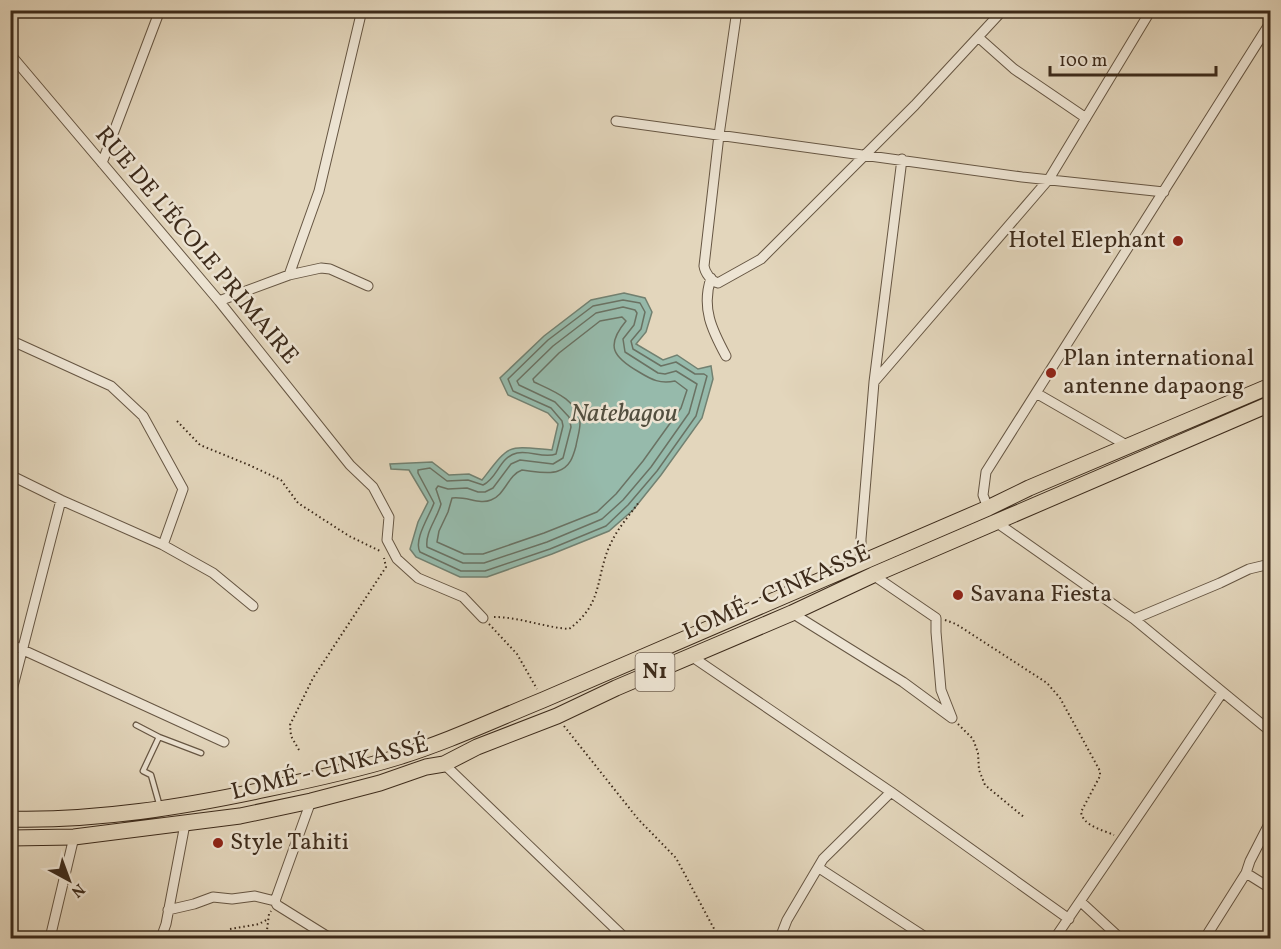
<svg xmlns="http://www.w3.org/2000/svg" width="1281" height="949" font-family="Vollkorn,serif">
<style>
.water{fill:#96baab;stroke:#728171;stroke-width:1.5}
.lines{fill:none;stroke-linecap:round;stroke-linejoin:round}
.shore{stroke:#6a7263;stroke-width:1.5}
.service-casing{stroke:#665643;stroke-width:7}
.minor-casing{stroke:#665643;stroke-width:11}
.trunk-casing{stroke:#3d2b1b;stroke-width:17}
.path{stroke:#3d2b1b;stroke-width:2;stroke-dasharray:1.5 3;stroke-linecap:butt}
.service{stroke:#ede4d3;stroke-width:4.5}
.minor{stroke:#ede4d3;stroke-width:9}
.trunk{stroke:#e3d6bc;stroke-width:15}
.poi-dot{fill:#8f2418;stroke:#ede4d3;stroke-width:2}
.labels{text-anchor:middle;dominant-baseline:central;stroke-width:5;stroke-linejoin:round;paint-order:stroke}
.shield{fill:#ede4d3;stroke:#726252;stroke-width:1.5}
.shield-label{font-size:22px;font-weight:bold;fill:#3d2b1b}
.poi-label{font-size:24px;fill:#3d2b1b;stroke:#ede4d3;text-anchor:start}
.street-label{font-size:24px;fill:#3d2b1b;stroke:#ede4d3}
.water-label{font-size:26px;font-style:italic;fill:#534f3f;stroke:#ede4d3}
</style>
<rect width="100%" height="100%" fill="#e3d6bc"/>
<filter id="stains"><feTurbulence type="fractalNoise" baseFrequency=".00333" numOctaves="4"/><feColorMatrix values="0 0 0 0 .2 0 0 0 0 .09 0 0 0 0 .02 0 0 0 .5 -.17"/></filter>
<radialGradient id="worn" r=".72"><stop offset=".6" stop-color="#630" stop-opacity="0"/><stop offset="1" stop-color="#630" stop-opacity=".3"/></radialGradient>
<!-- water -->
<path class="water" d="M624 293 645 298 652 312 646 332 636 344 663 360 677 355 698 369 711 366 713 379 702 418 661 475 633 510 609 531 552 554 487 577H460L416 557 410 549 418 522 428 502 409 470 391 469 390 464 432 462 449 475 469 474 482 480C511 443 506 446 552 450L558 424 548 413 508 395 500 378 544 336 591 300Z"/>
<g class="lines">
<!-- shore -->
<path class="shore" d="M623 300 640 303 645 312 641 329 631 341 633 349 661 366 676 362 695 374H704L707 376 696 416 657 471 628 505 606 526 550 549 485 571H461L420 552C413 540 430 515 434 503L418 473V470L430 468 447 481 468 480 483 485C498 478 499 457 517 453 530 450 544 459 556 454L563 426 562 421 551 408 513 391 508 379 548 340 593 306Z
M623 307 635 310 637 313 634 325 623 339 625 352 658 373 665 374 676 371 697 384 689 413 651 467 623 500 602 519 547 542 484 563H463L427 547C425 532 437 519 441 504L436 489 438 486 448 489 467 488 478 492H485L493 488 511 464 520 460 553 464 563 458 571 427 569 417 555 402 519 385 517 381 553 346 596 313Z
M622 317 626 321C605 346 613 357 639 372 652 380 660 384 675 381L687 390 681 408 643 461 616 494 597 512 544 533 483 554H464L437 542 439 531 448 512 452 498C467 496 479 505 491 500 505 495 508 475 522 470 533 471 548 475 558 471 570 467 573 457 576 446 577 439 580 431 580 423 579 400 551 390 534 382L533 379 559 353 600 321Z"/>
<!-- service casing -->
<g class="service-casing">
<path id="service" d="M136 725 159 737 201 753
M159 737 143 771 151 775 160 807"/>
</g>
<!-- minor casing -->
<g class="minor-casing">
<path id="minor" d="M737 10 719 135 704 266C705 273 711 281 718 283L761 259 915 105 1003 10
M978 37 1014 69 1086 118
M10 54 219 301 350 465 373 487 389 517 387 540 397 559 418 578 463 597 483 618
M616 121 1022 177 1164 192
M102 163 160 10
M289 275 319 191 362 10
M711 278C701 308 712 330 726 356
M219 301 289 275 321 268 330 269 368 286
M10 340 111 386 143 416 183 489 163 545
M874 382 1049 179 1151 10
M1036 393 1128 446
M10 475 61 500 163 545 213 573 253 606
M988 508 983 495 986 472 1270 23
M996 522 1134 619 1270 731
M861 561V539L874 382 902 159
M873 575 936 618V632L941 690 952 718
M792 613 903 682 952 718
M1134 619 1220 583 1249 569 1270 564
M10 644 224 742
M691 656 891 792 1069 919
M10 698 61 500
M444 764 625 938
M311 801 275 901 277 905 330 938
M819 868 927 938
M1246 873 1270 888
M1081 902 1120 938
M168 910 194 904 213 897 232 899 255 896 275 901
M50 938 74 837
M161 938 166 924 185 824
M780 938 787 920 823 859 891 792
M1055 938 1222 693
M1205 938 1246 873 1250 861 1270 822"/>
</g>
<!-- trunk casing -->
<g class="trunk-casing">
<path id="trunk" d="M10 819C97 821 183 807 267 789 310 780 353 771 395 758 445 743 494 720 543 700L988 508 1029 488 1270 386
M10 838 74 837 240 816 311 801 380 783 426 767 444 764 477 747 557 716 616 688 792 613 873 575 1270 404"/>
</g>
<!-- path -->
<path class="path" d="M177 421 200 445 249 465 281 480 298 503 349 536 380 551
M494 617C519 617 543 627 569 629 604 603 595 578 610 545 617 529 629 516 639 502
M945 620 956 624 1047 683 1060 698 1100 771V776L1081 812C1083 826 1103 830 1114 835
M489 624 517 654 537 689
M958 724 973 739 978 753 979 770 985 785 1025 818
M564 726 638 819 676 858 719 938
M299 750 291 736 290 725 313 678 386 567 384 558
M230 929 259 924 268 919
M266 938 269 914 271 911"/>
<!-- service -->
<use href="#service" class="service"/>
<!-- minor -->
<use href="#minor" class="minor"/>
<!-- trunk -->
<use href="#trunk" class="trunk"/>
</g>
<!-- markers -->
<g class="poi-dot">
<circle cx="1178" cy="241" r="6"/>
<circle cx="1051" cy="373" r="6"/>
<circle cx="958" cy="595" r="6"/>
<circle cx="218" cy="843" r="6"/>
</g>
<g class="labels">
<!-- shield labels -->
<rect class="shield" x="635.5" y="653" width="39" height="38" rx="4.5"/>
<g class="shield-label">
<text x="655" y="672">N1</text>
</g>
<!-- poi labels -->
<g class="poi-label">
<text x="1166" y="241" text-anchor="end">Hotel Elephant</text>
<text x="1063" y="359">Plan international<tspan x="1063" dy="28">antenne dapaong</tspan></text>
<text x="970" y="595">Savana Fiesta</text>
<text x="230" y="843">Style Tahiti</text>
</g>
<!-- street labels -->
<g class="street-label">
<text transform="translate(196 246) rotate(50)">RUE DE L'ÉCOLE PRIMAIRE</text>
<text transform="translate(777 593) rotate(-24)">LOMÉ - CINKASSÉ</text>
<text transform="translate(330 769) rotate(-14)">LOMÉ - CINKASSÉ</text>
</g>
<!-- water labels -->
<g class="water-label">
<text x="624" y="414">Natebagou</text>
</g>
</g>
<!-- margin -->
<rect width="1281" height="949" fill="none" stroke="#e3d6bc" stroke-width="36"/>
<rect x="12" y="12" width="1257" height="925" fill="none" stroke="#3d2b1b" stroke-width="3"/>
<rect x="18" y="18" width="1245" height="913" fill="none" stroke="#3d2b1b" stroke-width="1.5"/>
<!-- north arrow -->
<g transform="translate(69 880) rotate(139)" stroke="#ede4d3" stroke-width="4.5" paint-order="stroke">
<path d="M0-4.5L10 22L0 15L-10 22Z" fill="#3d2b1b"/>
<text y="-9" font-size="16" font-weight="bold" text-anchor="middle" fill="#3d2b1b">N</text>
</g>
<!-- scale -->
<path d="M1050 66v9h166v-9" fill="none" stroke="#3d2b1b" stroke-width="3"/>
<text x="1059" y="66" font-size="18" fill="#3d2b1b" stroke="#ede4d3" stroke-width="4.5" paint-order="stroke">100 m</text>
<rect width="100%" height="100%" filter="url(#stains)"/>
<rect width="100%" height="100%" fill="url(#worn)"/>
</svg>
